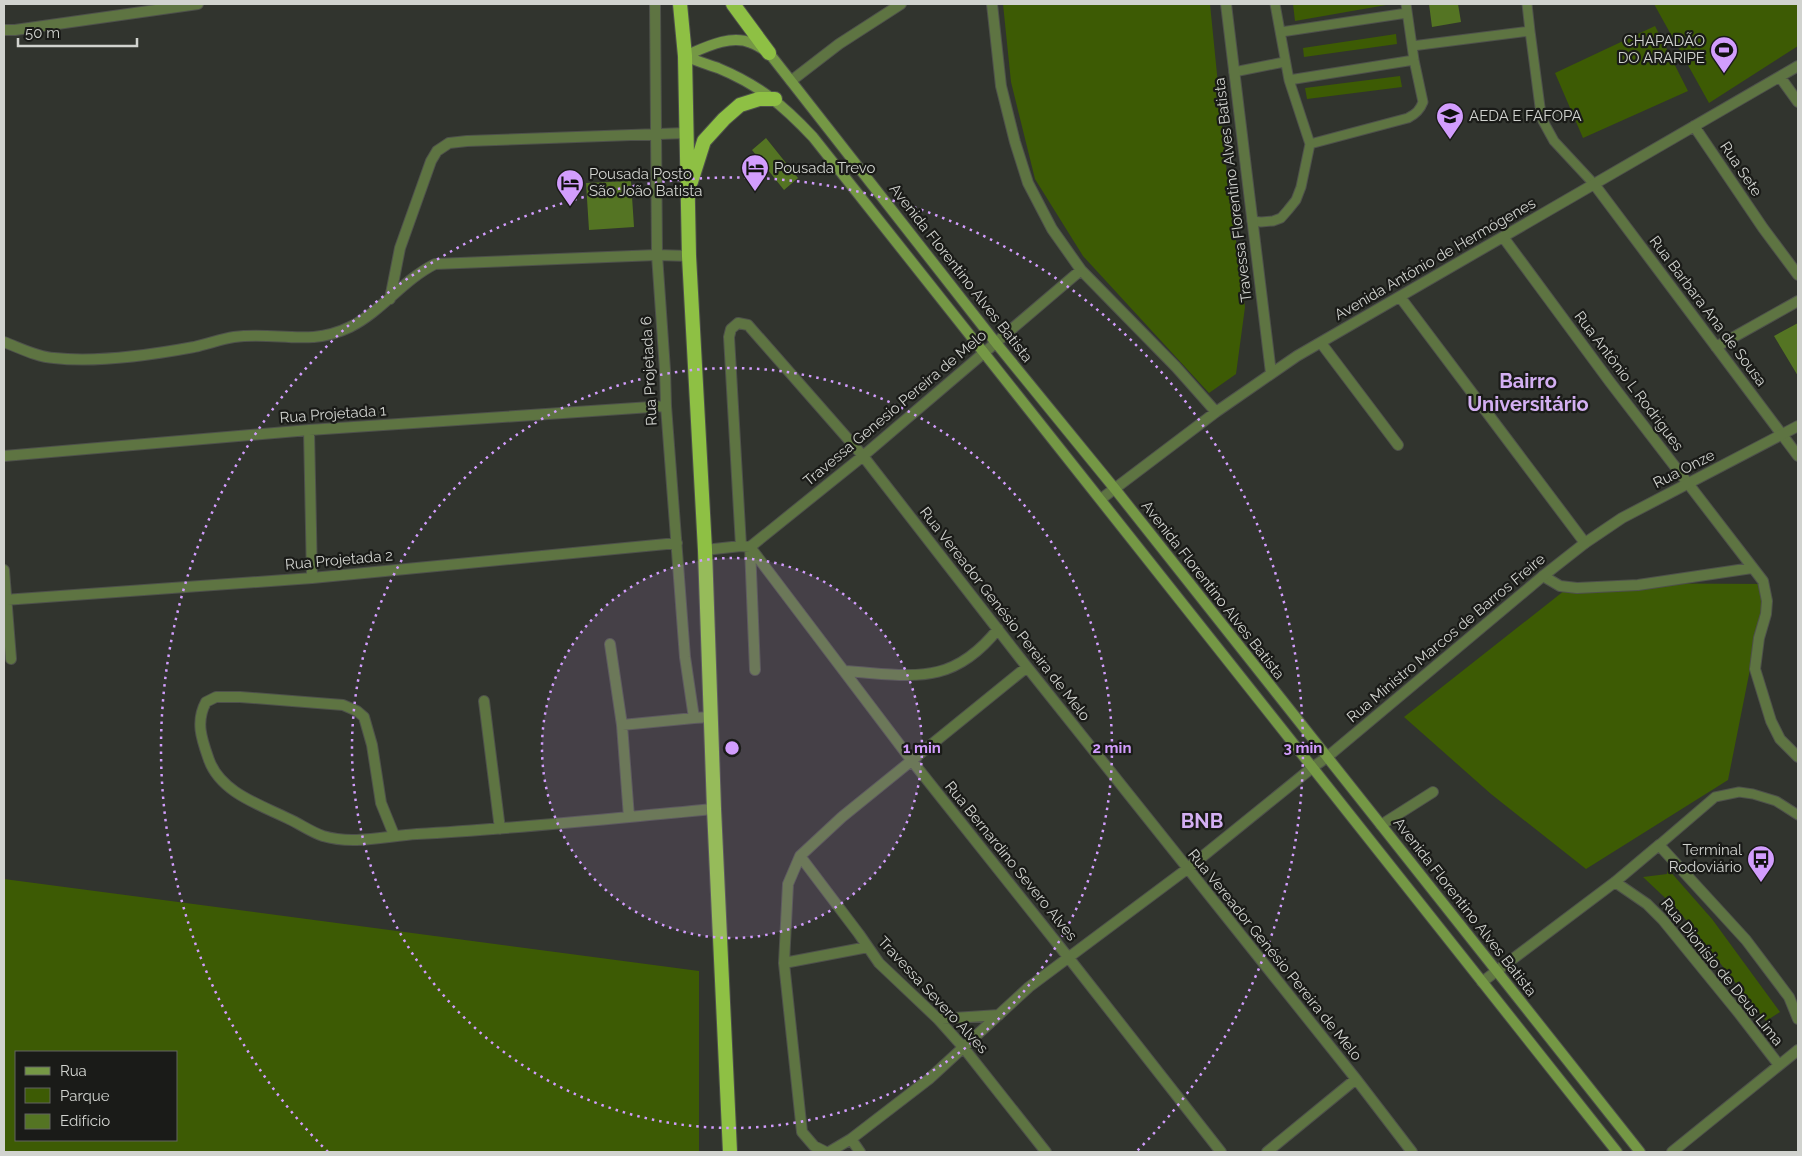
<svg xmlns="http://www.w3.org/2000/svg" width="1802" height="1156" font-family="Raleway,sans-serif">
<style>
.green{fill:#3d5b04;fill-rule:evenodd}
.building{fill:#547423}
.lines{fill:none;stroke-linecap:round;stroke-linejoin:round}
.service-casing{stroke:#4e514b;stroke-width:11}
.minor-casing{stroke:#4e514b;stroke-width:12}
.tertiary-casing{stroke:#4e514b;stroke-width:12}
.secondary-casing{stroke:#4e514b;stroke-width:12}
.trunk-casing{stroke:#4e514b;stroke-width:16}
.service{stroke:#5e7442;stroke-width:9}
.minor{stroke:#5e7442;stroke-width:10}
.tertiary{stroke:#5e7442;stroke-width:10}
.secondary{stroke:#759845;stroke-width:10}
.trunk{stroke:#8ec044;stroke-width:14}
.ring{fill:none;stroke:#d29dfd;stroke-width:2.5;stroke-dasharray:2.5 5}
.labels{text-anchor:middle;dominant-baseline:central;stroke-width:4.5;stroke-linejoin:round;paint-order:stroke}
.poi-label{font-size:15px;fill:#d1d3cf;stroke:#1a1b18;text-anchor:start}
.street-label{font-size:15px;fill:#d1d3cf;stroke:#1a1b18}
.district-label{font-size:20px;font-weight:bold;fill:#d3aff2;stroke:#1a1b18}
.centre{fill:#d29dfd;stroke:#1a1b18;stroke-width:2.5}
.ring-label{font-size:15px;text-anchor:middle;font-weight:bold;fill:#d29dfd;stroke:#1a1b18;stroke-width:4.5;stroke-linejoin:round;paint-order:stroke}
</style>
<rect width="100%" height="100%" fill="#31342e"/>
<!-- green -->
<path class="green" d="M1003 4H1210L1227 174 1245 307 1236 374 1209 393 1083 256 1035 179 1011 82Z
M1293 4H1392L1295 21Z
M1654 4H1798V46L1709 103Z
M1655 26 1688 91 1583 138 1555 73Z
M1396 34 1397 44 1304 57 1303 48Z
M1400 76 1402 87 1307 99 1305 88Z
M1574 583 1767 584 1728 780 1586 869 1491 794 1404 717Z
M1668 869 1712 919 1780 1012 1766 1021 1678 910 1643 877 1667 874Z
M4 879 699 971V1152H4ZM16 1052H176V1140H16Z"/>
<!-- building -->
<path class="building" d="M1429 4H1458L1461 22 1432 27Z
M766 138 798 178 784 190 752 150Z
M631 181 634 227 589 230 586 183Z
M1798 323V376L1774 336Z"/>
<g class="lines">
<!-- service casing -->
<g class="service-casing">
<path id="service" d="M1527 4 1530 31
M1281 32 1407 13
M1412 46 1530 31 1540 107 1543 121 1554 141 1594 184
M1234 72 1284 62
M1289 80 1414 60
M1310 144 1408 118C1416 114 1420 110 1423 102L1414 60 1406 4
M1252 221 1261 222 1273 221 1281 218 1288 210 1296 200 1301 187 1310 144 1289 80 1275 4
M1659 845 1715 797 1739 792 1753 794 1776 801 1798 815"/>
</g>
<!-- minor casing -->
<g class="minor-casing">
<path id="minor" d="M655 4 657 255 665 370 666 406 685 657 694 718 711 717
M992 4 1001 86 1015 142 1028 183 1052 229 1081 270 1176 367 1216 412
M1226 4 1271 373
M4 30H15L198 4
M1780 77 1798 102
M791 81 839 44 901 4
M1694 126 1763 228 1798 275
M1594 184 1798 456
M1503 237 1610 382 1763 581 1767 601 1766 614 1759 638 1755 669 1771 721 1780 739 1798 757
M1400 297 1585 543
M390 299 400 248 431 161 437 151 449 143 467 141 686 133
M4 342C20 348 37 357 54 358 97 363 151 355 194 347 208 344 221 339 234 337 276 331 309 347 350 327 382 311 403 280 435 264L657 255 689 256
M1321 343 1398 445
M1716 347 1798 301
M309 430 312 578
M4 456 309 430 666 406
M1101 499 1216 412 1297 356 1798 66
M741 546 729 337 731 329 738 323 748 325 863 456 1027 667 1356 1079 1412 1152
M705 550 741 546 750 547 912 761 1068 957 1221 1152
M4 570 11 659
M1543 576 1560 586 1577 588 1638 585 1752 568
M4 600 312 578 677 543
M610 644 622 725 629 817
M755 670 750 547 863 456 1081 270
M844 671C911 675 951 688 998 629
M484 701 500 829
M622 725 694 718
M1381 825 1433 792
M394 835 381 803 372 745 364 717 357 711 343 705 240 697H216L206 702C195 722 202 740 209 760 221 793 261 805 289 819 300 824 311 832 323 836 353 845 386 836 417 834 516 829 615 818 714 809
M800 856 859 934 879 963 938 1019 963 1047 1046 1152
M1615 882 1647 904 1663 920 1738 1012 1779 1065
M784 963 868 947
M1482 982 1615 882 1659 845 1746 940 1789 997 1798 1019
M938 1019 999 1015
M851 1139 860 1152
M826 1152 814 1146 802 1132 784 963 788 884 800 856 842 817 1027 667
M829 1152 851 1139 929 1079 1029 987 1187 869 1313 767
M1267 1152 1356 1079
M1672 1152 1798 1050"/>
</g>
<!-- tertiary casing -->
<g class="tertiary-casing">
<path id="tertiary" d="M1313 767 1326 758 1543 576 1585 543 1622 518 1798 426"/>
</g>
<!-- secondary casing -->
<g class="secondary-casing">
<path id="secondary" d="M685 56C704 48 730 34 751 43 757 45 763 49 769 53L996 343 1115 489 1640 1152
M685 56C696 61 707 64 718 68 759 85 783 105 813 137L1617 1152"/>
</g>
<!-- trunk casing -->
<g class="trunk-casing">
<path id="trunk" d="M680 4 685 56 689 256 705 550 714 809 730 1152
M733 4 769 53
M691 182 704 141 724 119 740 105 759 99H775"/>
</g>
<!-- service -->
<use href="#service" class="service"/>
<!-- minor -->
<use href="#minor" class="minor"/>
<!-- tertiary -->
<use href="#tertiary" class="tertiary"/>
<!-- secondary -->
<use href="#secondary" class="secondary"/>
<!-- trunk -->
<use href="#trunk" class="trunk"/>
</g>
<!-- distance rings -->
<circle cx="732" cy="748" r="190" fill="#d29dfd" fill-opacity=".12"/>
<g class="ring">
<circle cx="732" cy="748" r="190"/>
<circle cx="732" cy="748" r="380"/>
<path d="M328 1152A571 571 0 1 1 1136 1152"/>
</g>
<!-- icons -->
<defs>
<g id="stadium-pin" transform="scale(1.4375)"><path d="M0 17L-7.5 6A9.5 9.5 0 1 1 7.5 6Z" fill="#d29dfd" stroke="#1a1b18"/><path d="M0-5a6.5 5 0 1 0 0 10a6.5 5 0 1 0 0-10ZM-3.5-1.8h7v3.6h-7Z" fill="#111"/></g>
<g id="university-pin" transform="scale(1.4375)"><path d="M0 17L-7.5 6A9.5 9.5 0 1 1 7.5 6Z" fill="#d29dfd" stroke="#1a1b18"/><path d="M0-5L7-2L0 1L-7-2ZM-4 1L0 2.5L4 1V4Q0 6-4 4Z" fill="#111"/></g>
<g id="hotel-pin" transform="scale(1.4375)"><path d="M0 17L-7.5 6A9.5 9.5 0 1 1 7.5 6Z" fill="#d29dfd" stroke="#1a1b18"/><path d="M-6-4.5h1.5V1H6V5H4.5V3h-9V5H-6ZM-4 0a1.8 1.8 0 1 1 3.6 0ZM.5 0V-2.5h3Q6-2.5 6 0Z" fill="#111"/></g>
<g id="bus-pin" transform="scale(1.4375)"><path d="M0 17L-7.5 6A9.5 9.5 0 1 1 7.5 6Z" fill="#d29dfd" stroke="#1a1b18"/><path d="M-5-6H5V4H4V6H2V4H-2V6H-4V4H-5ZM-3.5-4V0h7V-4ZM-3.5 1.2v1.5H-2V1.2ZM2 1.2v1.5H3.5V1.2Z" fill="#111"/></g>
</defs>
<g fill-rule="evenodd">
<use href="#stadium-pin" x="1724" y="50"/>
<use href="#university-pin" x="1450" y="116"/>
<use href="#hotel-pin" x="755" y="168"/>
<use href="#hotel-pin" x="570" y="183"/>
<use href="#bus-pin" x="1761" y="859"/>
</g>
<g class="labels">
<!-- poi labels -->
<g class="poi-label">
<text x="1705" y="41" text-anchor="end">CHAPADÃO<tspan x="1705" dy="17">DO ARARIPE</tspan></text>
<text x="1469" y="116">AEDA E FAFOPA</text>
<text x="774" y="168">Pousada Trevo</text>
<text x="589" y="174">Pousada Posto<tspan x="589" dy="17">São João Batista</tspan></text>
<text x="1742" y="850" text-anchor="end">Terminal<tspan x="1742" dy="17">Rodoviário</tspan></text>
</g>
<!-- street labels -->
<g class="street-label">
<text transform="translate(1741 169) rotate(56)">Rua Sete</text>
<text transform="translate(1233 190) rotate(-97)">Travessa Florentino Alves Batista</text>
<text transform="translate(1435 259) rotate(-30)">Avenida Antônio de Hermógenes</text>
<text transform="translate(961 273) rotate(52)">Avenida Florentino Alves Batista</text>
<text transform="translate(1708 311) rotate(53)">Rua Barbara Ana de Sousa</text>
<text transform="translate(649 371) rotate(-93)">Rua Projetada 6</text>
<text transform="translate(1629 381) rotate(53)">Rua Antônio L Rodrigues</text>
<text transform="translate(895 408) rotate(-40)">Travessa Genesio Pereira de Melo</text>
<text transform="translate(333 414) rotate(-4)">Rua Projetada 1</text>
<text transform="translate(1684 469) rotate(-27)">Rua Onze</text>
<text transform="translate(339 560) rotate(-5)">Rua Projetada 2</text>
<text transform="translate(1213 590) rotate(52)">Avenida Florentino Alves Batista</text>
<text transform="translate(1005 614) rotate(52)">Rua Vereador Genésio Pereira de Melo</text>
<text transform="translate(1446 638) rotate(-40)">Rua Ministro Marcos de Barros Freire</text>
<text transform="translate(1011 861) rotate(51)">Rua Bernardino Severo Alves</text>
<text transform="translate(1465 907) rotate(52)">Avenida Florentino Alves Batista</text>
<text transform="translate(1275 955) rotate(51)">Rua Vereador Genésio Pereira de Melo</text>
<text transform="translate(1722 972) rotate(51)">Rua Dionísio de Deus Lima</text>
<text transform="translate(933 995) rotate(47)">Travessa Severo Alves</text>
</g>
<!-- district labels -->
<g class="district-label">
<text x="1528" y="381">Bairro<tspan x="1528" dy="23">Universitário</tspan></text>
<text x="1202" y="821">BNB</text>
</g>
</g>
<circle cx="732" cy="748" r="8" class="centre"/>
<g class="ring-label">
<text x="922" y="753">1 min</text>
<text x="1112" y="753">2 min</text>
<text x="1303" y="753">3 min</text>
</g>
<!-- border -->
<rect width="1802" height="1156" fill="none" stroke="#d1d3cf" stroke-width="10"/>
<!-- legend -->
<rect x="15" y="1051" width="162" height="90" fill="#1a1b18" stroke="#636561"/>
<rect x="25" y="1067" width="25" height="8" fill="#759845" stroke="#636561"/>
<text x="60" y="1076" font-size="15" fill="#d1d3cf">Rua</text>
<rect x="25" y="1088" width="25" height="15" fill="#3d5b04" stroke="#636561"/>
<text x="60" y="1101" font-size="15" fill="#d1d3cf">Parque</text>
<rect x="25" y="1114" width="25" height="15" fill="#547423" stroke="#636561"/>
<text x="60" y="1126" font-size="15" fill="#d1d3cf">Edifício</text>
<!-- scale -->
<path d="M18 38v8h119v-8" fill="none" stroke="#d1d3cf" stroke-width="2.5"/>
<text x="25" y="38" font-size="15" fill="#d1d3cf" stroke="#1a1b18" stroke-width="4" paint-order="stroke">50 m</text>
</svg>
